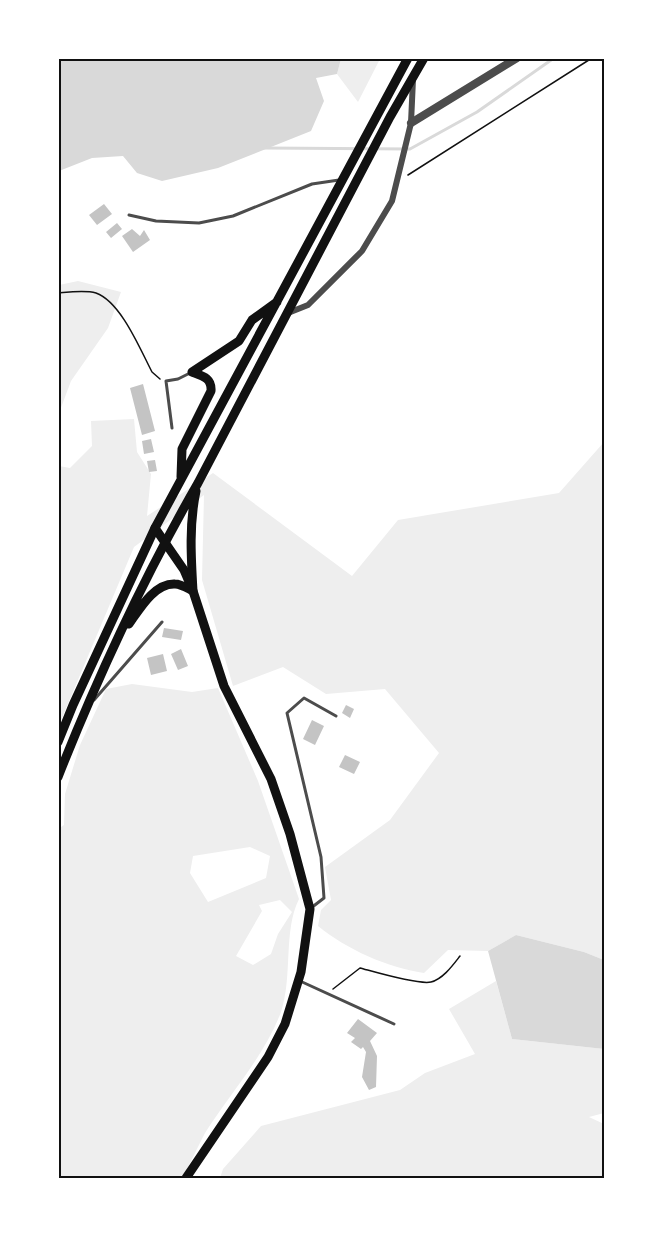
<svg xmlns="http://www.w3.org/2000/svg" width="663" height="1237" font-family="'Times New Roman',serif">
<style>
.green{fill:#eee;fill-rule:evenodd}
.water{fill:#d9d9d9}
.lines{fill:none;stroke-linecap:round;stroke-linejoin:round}
.stream{stroke:#d9d9d9;stroke-width:3}
.building{fill:#c4c4c4}
.path{stroke:#111;stroke-width:1.5}
.service{stroke:#4c4c4c;stroke-width:3}
.minor{stroke:#4c4c4c;stroke-width:6}
.tertiary{stroke:#4c4c4c;stroke-width:8}
.secondary{stroke:#111;stroke-width:9}
.primary{stroke:#111;stroke-width:9}
.neatline{fill:none;stroke:#111;stroke-width:2}
</style>
<rect width="100%" height="100%" fill="#fff"/>
<!-- green -->
<path class="green" d="M341 59H380L358 102 337 74Z
M78 281 121 292 108 328 71 381 59 413V285Z
M134 419 137 452 151 474 147 516 213 473 352 576 398 520 559 493 604 442V960L584 952 516 935 488 951 448 950 424 973C386 967 348 950 318 926L321 910 331 900 325 867 390 820 439 753 385 689 326 694 283 667 233 686 202 580 204 495 134 547 59 725V466L70 468 92 446 91 421Z
M132 684 192 692 218 688 258 781 299 899C283 931 293 976 281 1012 264 1057 230 1093 205 1133 197 1148 190 1164 182 1178H59L58 829 64 825 65 794 80 745 106 689ZM250 847 270 856 266 878 208 902 190 873 193 856ZM280 900 292 912 278 934 271 954 253 965 236 956 262 911 259 905Z
M496 981 512 1039 604 1049V1113L589 1117 604 1124V1178H220L223 1169 261 1126 400 1090 425 1073 475 1054 449 1009Z"/>
<!-- water -->
<path class="water" d="M59 58H341V59L337 74 316 78 324 101 311 131 218 168 162 181 137 173 123 156 92 158 59 171Z
M516 935 584 952 604 960V1049L512 1039 488 951Z"/>
<g class="lines">
<!-- stream -->
<path class="stream" d="M264 148 410 149 477 112 554 58"/>
</g>
<!-- building -->
<path class="building" d="M104 204 112 214 97 225 89 215Z
M117 223 122 229 111 238 106 232Z
M132 229 140 236 144 230 150 240 133 252 122 236Z
M143 384 155 431 142 435 130 388Z
M151 439 154 452 144 454 142 441Z
M155 460 157 471 149 472 147 461Z
M164 628 183 631 181 640 162 637Z
M181 649 188 666 178 670 171 654Z
M163 654 167 671 151 675 147 658Z
M346 705 354 709 350 718 342 713Z
M312 720 324 726 315 745 303 739Z
M345 755 360 762 354 774 339 767Z
M358 1019 377 1033 370 1041 377 1056 376 1087 369 1090 362 1077 366 1052 363 1047 361 1049 351 1042 355 1038 347 1033Z"/>
<g class="lines">
<!-- path -->
<path class="path" d="M408 175 592 58
M58 293C70 292 85 290 96 293 121 302 140 349 152 372L160 379
M333 989 360 968C375 972 418 985 431 982 443 979 453 965 460 956"/>
<!-- service -->
<path class="service" d="M129 215 156 221 199 223 233 216 312 184 339 180
M172 428 166 381 178 379 190 373
M94 700 162 622
M311 908 324 898 321 857 287 713 304 698 336 716
M300 981 394 1024"/>
<!-- minor -->
<path class="minor" d="M288 313 308 305 362 251 392 201 411 123 413 79"/>
<!-- tertiary -->
<path class="tertiary" d="M411 123 517 58"/>
<!-- secondary -->
<path class="secondary" d="M155 528 184 570 193 591 224 686 271 779 290 834 310 909 301 972 285 1024 268 1057 186 1178"/>
<!-- primary -->
<path class="primary" d="M181 477 182 449 211 391C212 378 203 376 192 372L239 341 252 320 277 302
M129 624C139 610 154 583 175 584 181 584 187 588 193 591 191 557 189 524 196 491
M58 742 73 705 155 528 408 58
M58 777C98 676 144 577 198 483L390 117 424 58"/>
</g>
<!-- border -->
<rect width="663" height="1237" fill="none" stroke="#ffffff" stroke-width="120"/>
<rect x="60" y="60" width="543" height="1117" class="neatline"/>
</svg>
